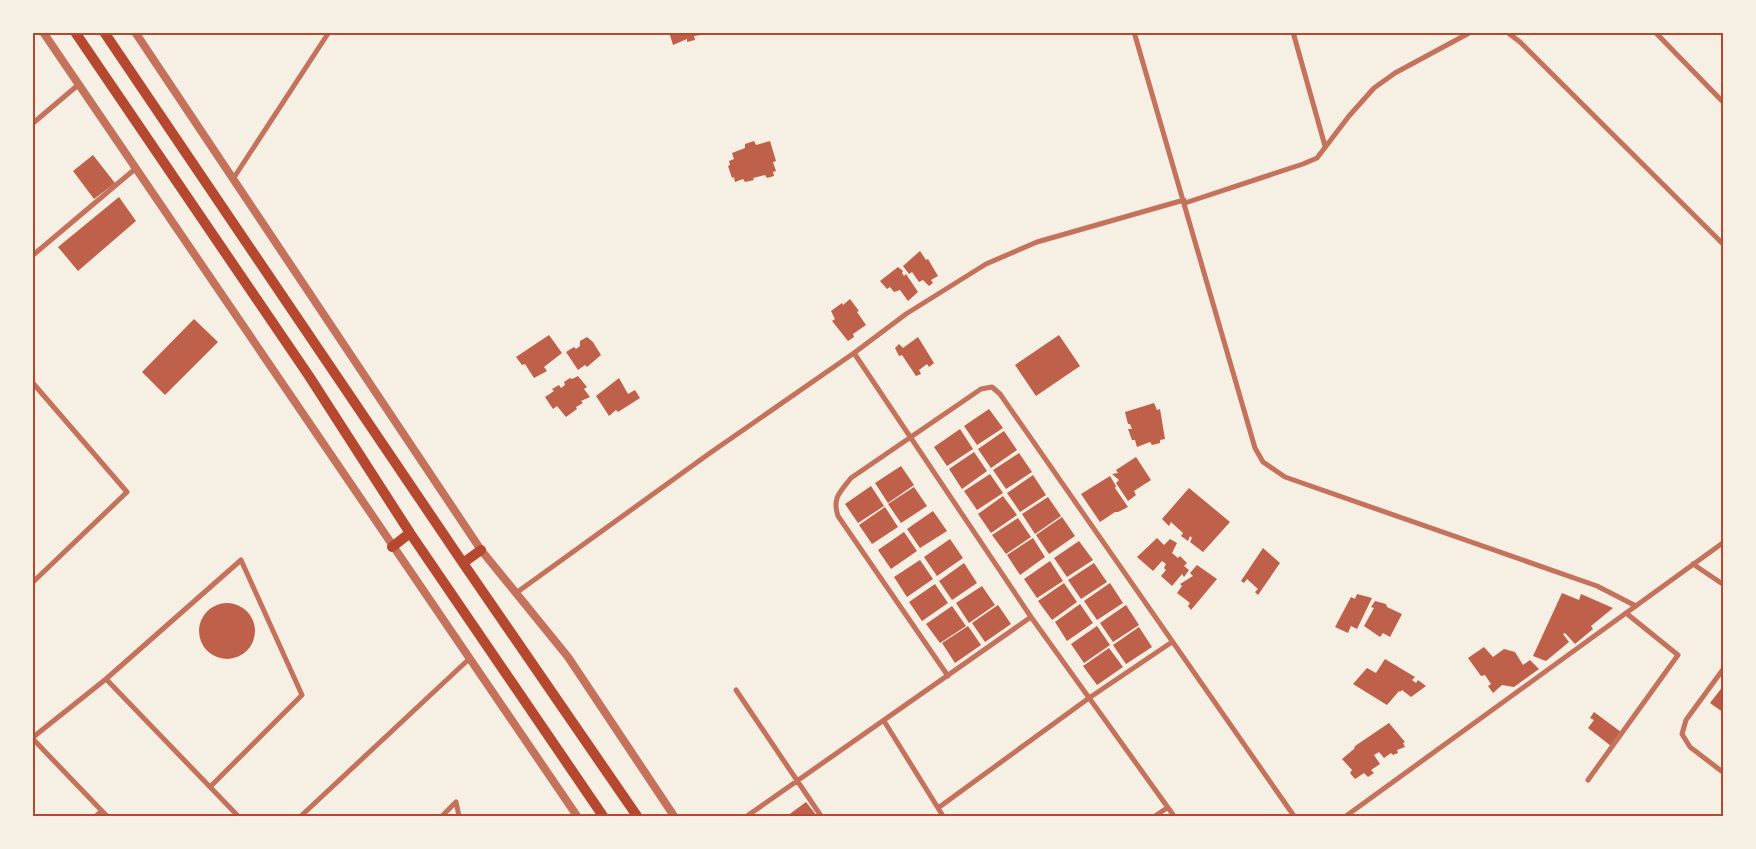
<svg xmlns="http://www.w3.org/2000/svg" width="1756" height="849" font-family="'Space Grotesk',sans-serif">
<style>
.building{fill:#bf614a}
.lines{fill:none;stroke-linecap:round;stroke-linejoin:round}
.minor{stroke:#c5725c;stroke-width:5}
.tertiary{stroke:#c5725c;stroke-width:8}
.trunk{stroke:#b5482f;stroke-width:10}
.neatline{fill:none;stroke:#b5482f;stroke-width:2}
</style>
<rect width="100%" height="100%" fill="#f6efe4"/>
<!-- building -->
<path class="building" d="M669 32H700L701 35 694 36 695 40 687 42V39L673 45Z
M754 141 756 145 770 141 776 161 773 162 776 171 773 172 774 176 767 178 765 175 753 178 754 180 745 182 743 179 735 182 734 177 732 178 728 166 730 165 729 161 734 159 732 153 745 148V144Z
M93 155 115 183 94 199 73 171Z
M119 197 136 221 78 271 58 247Z
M920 251 926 260 928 259 938 276 931 280 933 283 929 286 923 280 919 282 912 272 909 274 903 266Z
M898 267 903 271 902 273 904 276 906 274 918 292 908 301 900 290 894 292 890 287 887 289 880 281Z
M850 299 859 311 857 312 866 325 853 334 854 337 848 341 832 321 835 319 831 311 842 303 843 305Z
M194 319 218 342 165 395 142 372Z
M549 335 562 353 544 367 547 371 534 378 525 364 522 365 516 357Z
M1059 335 1080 366 1036 396 1015 365Z
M587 337 593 342 601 355 587 367 585 365 578 370 566 352 574 347 576 349 580 346V341Z
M918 337 934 363 929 367 927 364 919 370 921 374 916 376 902 355 899 356 895 348 899 344 903 348Z
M578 376 587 387 584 389 590 397 581 401 583 403 576 407 577 409 566 417 557 406 553 409 545 397 554 391 552 389 559 385 561 388 565 385 564 382 570 378 572 379Z
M619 378 628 394 635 390 640 398 618 412 616 410 609 416 596 396Z
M1154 403 1157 410 1160 409 1165 439 1160 440V443L1152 445 1150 442 1137 447 1135 440H1132L1128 429H1132L1130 424H1128L1125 412Z
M989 409 1003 428 977 445 964 426Z
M960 429 973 449 947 466 934 447Z
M1004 431 1017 450 991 468 978 449Z
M974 452 987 471 962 489 949 469Z
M1019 453 1032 472 1006 489 993 470Z
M1136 457 1151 480 1134 491 1136 495 1128 501 1116 483 1119 480 1112 474 1118 473 1116 470Z
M901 466 914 485 888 503 875 483Z
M990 474 1003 493 977 510 964 491Z
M1033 475 1046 495 1020 512 1007 493Z
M1110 476 1116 486 1115 488 1128 507 1118 512H1115L1100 522 1081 494Z
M871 486 884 506 858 523 845 504Z
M914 487 927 506 901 523 888 504Z
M1189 488 1230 522 1203 552 1190 542 1192 538 1190 536 1188 541 1181 536 1183 533 1171 522 1169 526 1162 519Z
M1003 496 1017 515 991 533 978 514Z
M1048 497 1061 516 1035 534 1022 514Z
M885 507 898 527 872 544 859 525Z
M933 511 947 531 920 548 907 529Z
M1062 517 1075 536 1049 554 1036 535Z
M1018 518 1031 537 1006 554 992 535Z
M904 532 917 551 891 569 878 550Z
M1033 538 1045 557 1020 575 1007 555Z
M1157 538 1164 545 1170 539 1177 543 1172 553 1178 558 1180 556 1187 563 1184 566 1189 570 1184 577 1182 574 1172 586 1161 576 1166 570 1164 568 1166 564 1162 561 1153 571 1137 557Z
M950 539 963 558 937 576 924 557Z
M1079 541 1093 560 1067 577 1054 558Z
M1263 548 1280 563 1258 595 1255 592 1258 589 1247 579 1244 583 1241 581Z
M920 560 933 579 907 597 894 577Z
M1050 561 1063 581 1037 598 1024 579Z
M964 563 977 583 952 600 939 581Z
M1094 563 1107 582 1081 599 1068 580Z
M1197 565 1217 579 1191 610 1188 606 1190 603 1177 593 1182 586 1180 584 1193 576 1190 573Z
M1064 583 1077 602 1052 620 1038 601Z
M1110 583 1123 603 1097 620 1084 601Z
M935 584 948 603 922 621 909 602Z
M982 586 995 605 969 623 956 603Z
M1562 593 1579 600 1581 594 1613 608 1591 626 1593 629 1575 644 1565 633 1563 634 1569 642 1546 661 1533 656Z
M1357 594 1372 598 1357 629 1351 626 1348 633 1335 627 1351 597 1355 599Z
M1375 601 1386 604 1387 607 1402 614 1390 637 1383 633 1380 637 1364 626 1374 608 1371 607Z
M199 631a28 28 0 1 1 56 0a28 28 0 1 1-56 0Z
M1080 604 1093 623 1067 641 1055 622Z
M998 605 1011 624 985 642 972 623Z
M1126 605 1139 625 1113 642 1100 623Z
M952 606 966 626 940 643 926 624Z
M968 626 981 645 955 663 942 643Z
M1097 626 1110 645 1084 663 1071 644Z
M1139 627 1152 647 1126 664 1113 645Z
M1484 647 1493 657 1504 649 1515 652 1523 665 1530 660 1539 669 1514 687 1502 685 1493 693 1488 686 1491 684 1485 675 1481 676 1468 658Z
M1109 648 1123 667 1097 685 1083 666Z
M1385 659 1415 677 1412 680 1416 683 1418 680 1426 686 1411 697 1402 690 1400 692 1399 691 1387 705 1353 684 1367 668 1376 673Z
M1724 685V713L1710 703Z
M1594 712 1621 732 1611 746 1588 728 1594 720 1590 718Z
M1389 723 1405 742 1403 743 1405 747 1397 750 1398 753 1393 755 1391 753 1384 758 1379 752 1374 755 1380 764 1371 770 1374 773 1368 777 1364 773 1355 779 1350 773 1352 770 1342 759 1354 749 1355 746Z
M806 802 817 816H787Z"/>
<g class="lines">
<!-- minor -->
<path class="minor" d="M516 32H531
M1134 32 1255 448 1263 462 1285 477 1597 586 1636 606
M1293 32 1325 146
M1507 32 1520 42 1724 245
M1655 32 1724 103
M32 124 78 85
M233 179 329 32
M1185 203 1303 164 1317 158 1349 116 1374 88 1395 73 1471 32
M32 256 135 169
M854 353 1031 617 1174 816
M32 382 127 492 32 583
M1693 564 1724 585
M516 593 710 453 854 353 906 314 986 264 1037 242 1184 200
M1724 668 1686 720 1682 734 1690 747 1724 773
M948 676 838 516C832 498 840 492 851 478L981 389 992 387 1000 394 1294 816
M106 679 238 816
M736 690 821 816
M884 721 943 816
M32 738 106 679 241 560 302 695 210 787
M32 738 102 811
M1588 780 1678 655 1626 613
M938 808 1089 698 1172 642
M96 816 102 811 107 816
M301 816 469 659
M442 816 456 802 459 816
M747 816 1031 617
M1155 816 1167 808
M1346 816 1724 542"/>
<!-- tertiary -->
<path class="tertiary" d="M43 32 577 816
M135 32 481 550 568 657 674 816"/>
<!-- trunk -->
<path class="trunk" d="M75 32 309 376 410 533 603 816
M104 32 463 563 637 816
M392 547 410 533
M463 563 481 550"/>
</g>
<!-- border -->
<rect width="1756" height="849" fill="none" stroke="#f6efe4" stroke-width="68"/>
<rect x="34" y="34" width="1688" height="781" class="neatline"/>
</svg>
